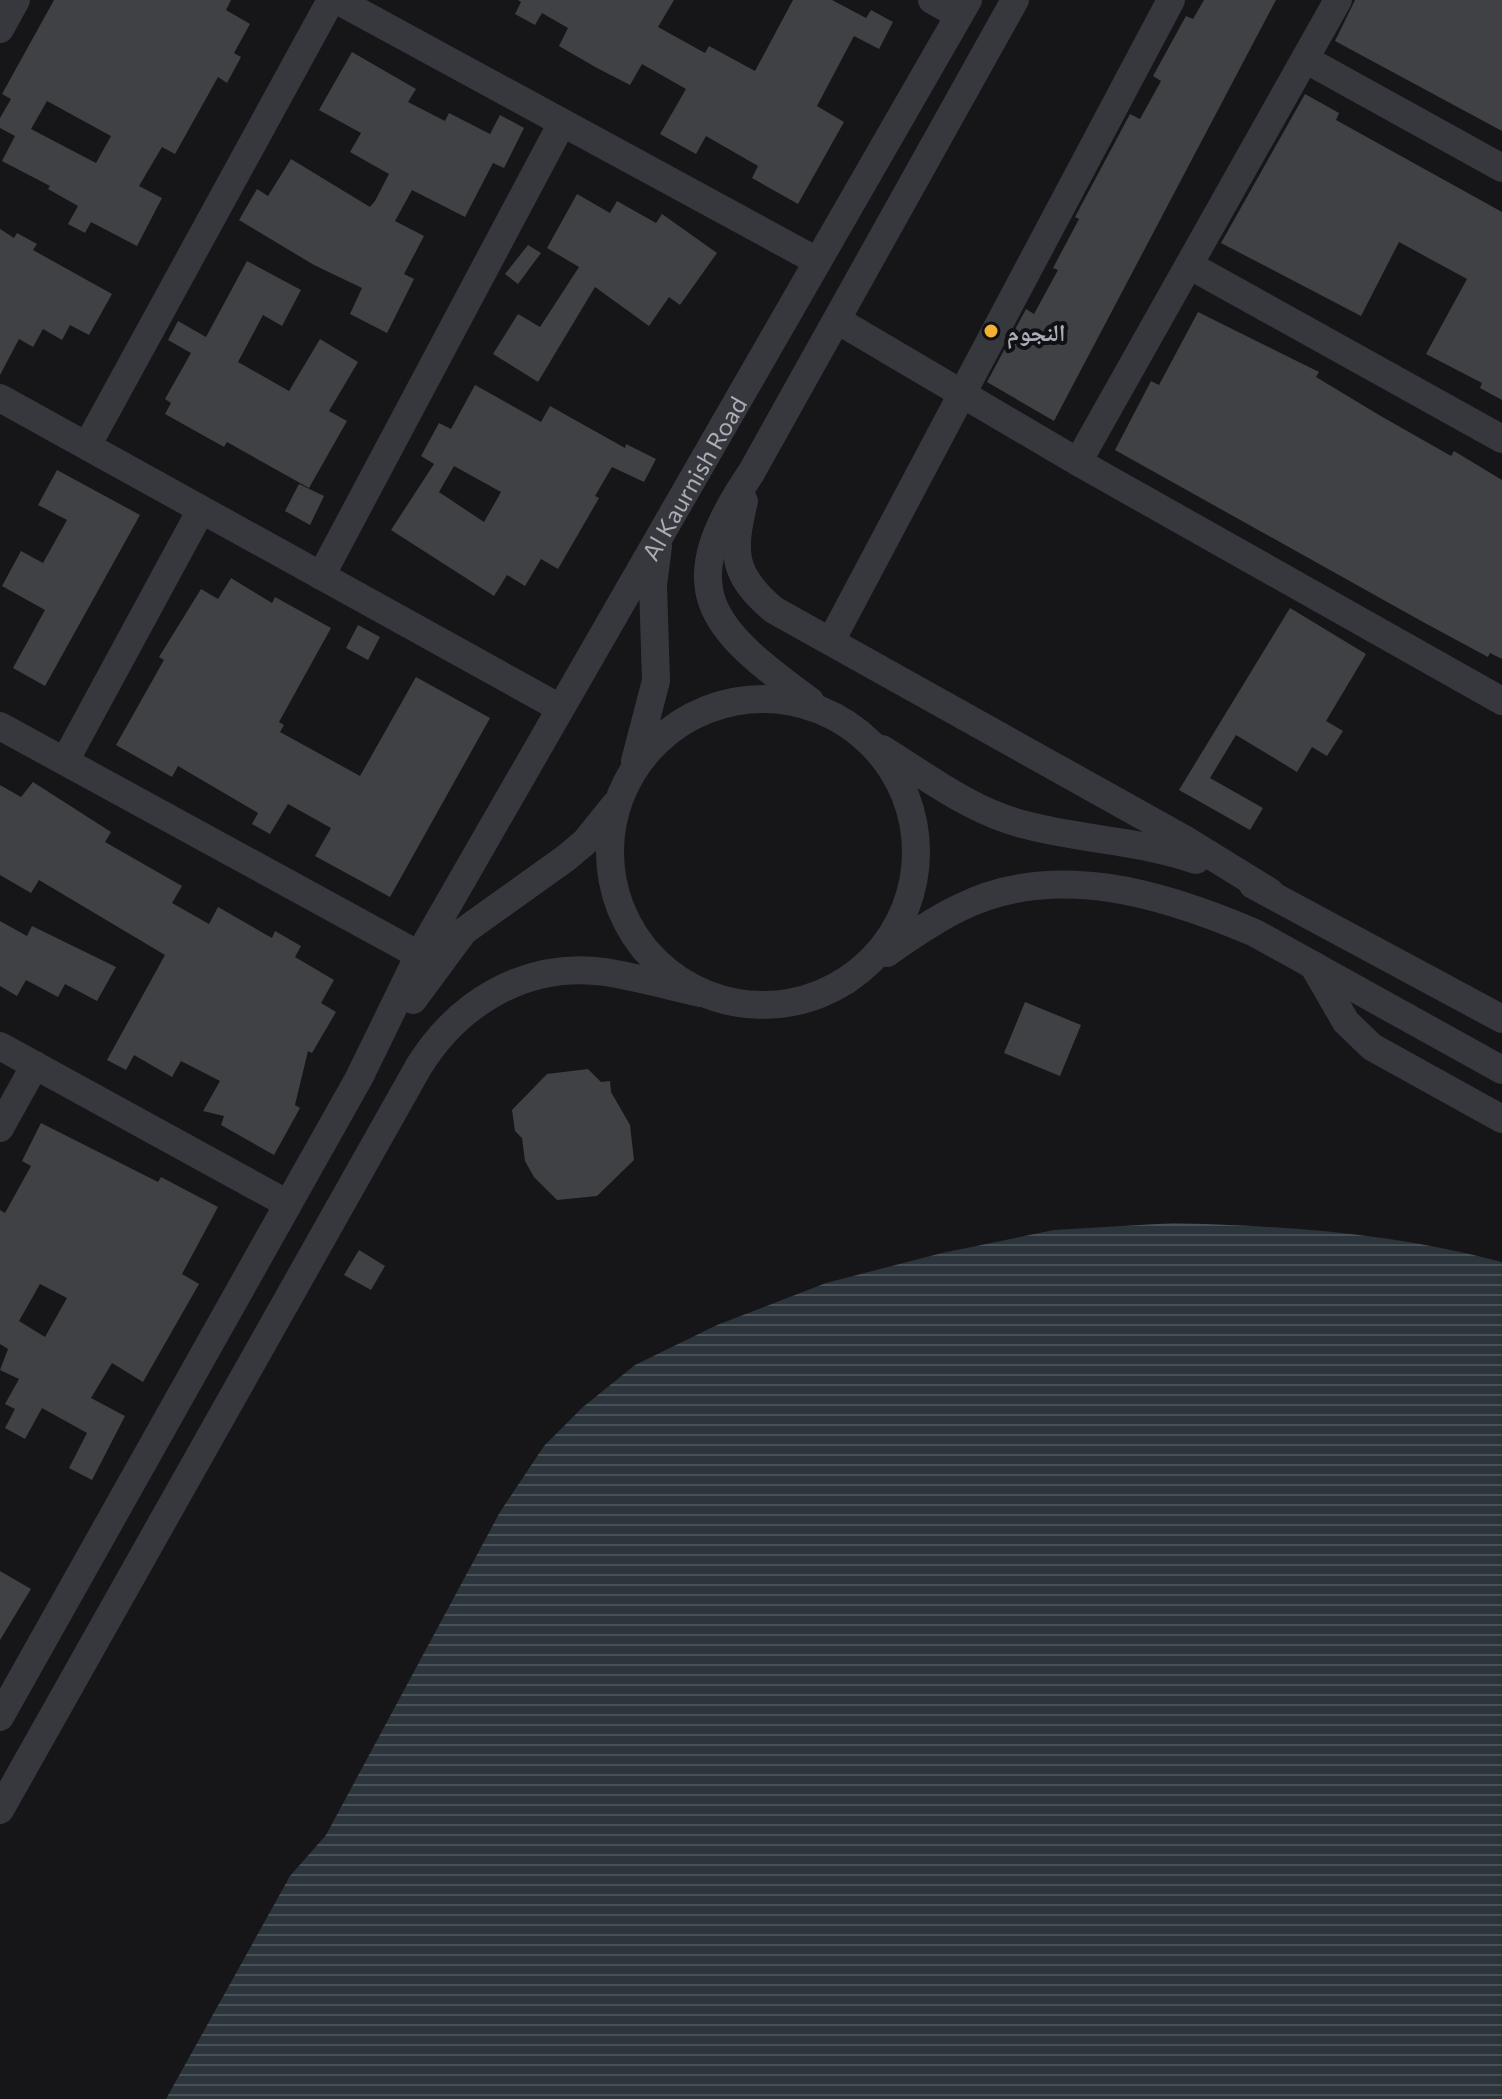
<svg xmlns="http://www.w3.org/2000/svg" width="1502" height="2099" font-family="Commissioner,'Noto Naskh Arabic',sans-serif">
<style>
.water{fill:url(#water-rules)}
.building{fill:#404145;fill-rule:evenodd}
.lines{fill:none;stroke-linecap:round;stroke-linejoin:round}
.minor{stroke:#37383d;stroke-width:28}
.poi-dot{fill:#f2b134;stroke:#111113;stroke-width:3}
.labels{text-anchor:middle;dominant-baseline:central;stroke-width:8;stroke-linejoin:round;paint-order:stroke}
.poi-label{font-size:24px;font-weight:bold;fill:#a8adb8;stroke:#111113;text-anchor:start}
.street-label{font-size:24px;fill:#a8adb8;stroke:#111113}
</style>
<defs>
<pattern id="water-rules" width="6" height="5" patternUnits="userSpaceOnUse" patternTransform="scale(2)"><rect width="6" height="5" fill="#2c353c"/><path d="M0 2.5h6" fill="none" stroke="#485056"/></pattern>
</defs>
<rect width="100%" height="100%" fill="#161618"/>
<!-- water -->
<path class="water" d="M1174 1223C1287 1226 1392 1233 1502 1262V2099H166L290 1876 326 1835 500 1512 544 1446 583 1407 635 1365 717 1325 826 1283 942 1253 1054 1230Z"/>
<!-- building -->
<path class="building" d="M54 0H231L226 10 250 24 234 53 241 57 227 83 218 77 175 154 162 147 139 186 162 198 137 246 91 222 85 233 68 224 78 206 48 189 50 186 2 161 15 136 0 128V118L11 99 2 94ZM47 101 111 136 96 163 31 129Z
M518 0H674L658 27 705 53 709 46 755 71 793 0H832L866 18 871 10 893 22 879 49 854 36 817 106 844 122 798 204 752 178 758 166 706 136 696 154 660 134 686 89 642 64 630 85 597 68 559 46 568 28 542 13 535 25 515 14 521 2Z
M1204 0H1276L1054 421 987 382 1026 309 1034 314 1058 270 1053 268 1079 219 1075 217 1130 114 1140 119 1161 81 1153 76 1186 16 1193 19Z
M1355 0H1502V131L1335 41Z
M352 52 416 89 408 102 445 121 449 113 490 134 500 115 524 128 504 168 493 163 465 217 412 190 395 221 424 236 404 274 414 279 387 333 350 314 362 288 314 265 239 220 257 189 268 196 291 159 370 207 375 201 389 174 350 152 361 133 319 110Z
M1305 94 1339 113 1336 120 1502 212V400L1480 388 1482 383 1426 354 1467 279 1399 242 1361 316 1221 243Z
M577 194 610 213 617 201 656 223 662 214 717 253 680 305 669 297 649 326 595 287 538 382 493 354 518 314 540 327 579 267 547 248Z
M0 229 14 238 17 233 37 244 33 250 112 294 89 335 70 325 62 340 43 329 33 347 19 339 0 375Z
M528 245 541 253 518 284 505 274Z
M247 261 301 290 282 326 263 315 238 362 289 391 320 339 358 362 329 411 347 421 309 488 227 442 224 447 165 414 171 403 165 399 191 353 168 340 178 321 206 337Z
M1198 312 1319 372 1316 377 1379 415 1451 456 1454 451 1502 480V659L1490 653 1488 657 1423 622 1115 450 1151 381 1159 385Z
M475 385 541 422 550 406 625 448 626 444 656 459 644 482 612 467 595 496 599 498 558 569 541 559 525 586 507 575 494 596 391 530 434 464 421 456 439 423 451 429ZM454 466 501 492 484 522 439 492Z
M57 470 140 515 45 686 13 668 45 610 2 586 21 551 43 563 67 520 38 505Z
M299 484 324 496 310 525 285 511Z
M231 578 272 603 275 597 331 628 279 722 284 725 280 732 360 776 416 677 490 718 390 897 315 856 331 828 288 804 270 834 252 824 258 813 178 766 172 777 116 745 164 660 159 657 201 589 218 599Z
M1290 608 1366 654 1326 721 1343 731 1327 756 1312 747 1297 772 1236 735 1210 778 1263 808 1250 830 1179 790Z
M358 625 380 637 368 660 346 648Z
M33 782 111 832 105 842 182 886 172 903 209 924 218 907 272 938 275 931 301 946 295 957 334 980 321 1003 336 1012 312 1053 308 1051 295 1105 300 1108 274 1155 221 1125 224 1116 203 1111 220 1081 181 1061 172 1077 134 1055 126 1070 107 1060 165 955 39 880 31 893 0 875V785L21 797Z
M0 921 27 936 32 926 116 967 97 1001 65 984 58 997 26 980 17 996 0 986Z
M1025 1002 1081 1025 1060 1076 1004 1053Z
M588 1069 601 1082 610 1081 611 1092 630 1125 634 1160 597 1196 557 1200 534 1177 525 1161 522 1138 515 1131 512 1110 547 1074Z
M41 1123 158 1182 161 1177 218 1207 182 1274 199 1284 143 1382 112 1363 91 1398 125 1416 92 1480 69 1468 87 1433 42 1408 25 1439 5 1428 15 1409 5 1404 19 1379 0 1370 8 1349 0 1344V1210L5 1213 31 1166 22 1161ZM40 1284 67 1298 45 1337 19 1321Z
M359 1250 385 1266 371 1290 344 1275Z
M0 1571 31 1589 0 1640Z"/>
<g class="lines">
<!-- minor -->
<g class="minor">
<path d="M337 0 817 261"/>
<path d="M932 0 959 15"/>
<path d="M0 29 16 0"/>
<path d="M1305 59 1502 168"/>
<path d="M1189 265 1502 439"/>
<path d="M837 320 1078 462 1502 701"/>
<path d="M0 398 560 708"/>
<path d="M87 446 331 0"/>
<path d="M1078 462 1338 0"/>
<path d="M744 501C732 552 731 574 774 610L1184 839 1270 892"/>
<path d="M321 576 562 123"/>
<path d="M831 641 1171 0"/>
<circle cx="763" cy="852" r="153"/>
<path d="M810 701C709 627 671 590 751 473L1015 0"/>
<path d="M0 726 419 955"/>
<path d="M882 749C926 776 971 811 1022 824 1080 840 1139 840 1196 860"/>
<path d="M65 761 201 510"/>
<path d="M635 761 656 681 653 585 658 546"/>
<path d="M1253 885 1502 1019"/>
<path d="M887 953C910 937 934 920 959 908 1055 860 1164 894 1255 933L1502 1070"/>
<path d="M1313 965 1346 1022 1372 1047 1502 1119"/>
<path d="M413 1000 464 931 566 858 585 842 614 806"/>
<path d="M0 1046 288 1204"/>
<path d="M0 1128 35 1065"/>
<path id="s1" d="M0 1717 359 1078 419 955 968 0"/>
<path d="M0 1810 419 1066C459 1002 527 961 605 972 637 977 669 986 701 993"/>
</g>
</g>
<!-- markers -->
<circle class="poi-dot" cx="991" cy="331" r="8"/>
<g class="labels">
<!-- poi labels -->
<g class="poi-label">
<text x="1007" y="331">النجوم</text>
</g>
<!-- street labels -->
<g class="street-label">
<text stroke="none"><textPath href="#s1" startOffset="1420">Al Kaurnish Road</textPath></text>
</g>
</g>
</svg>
